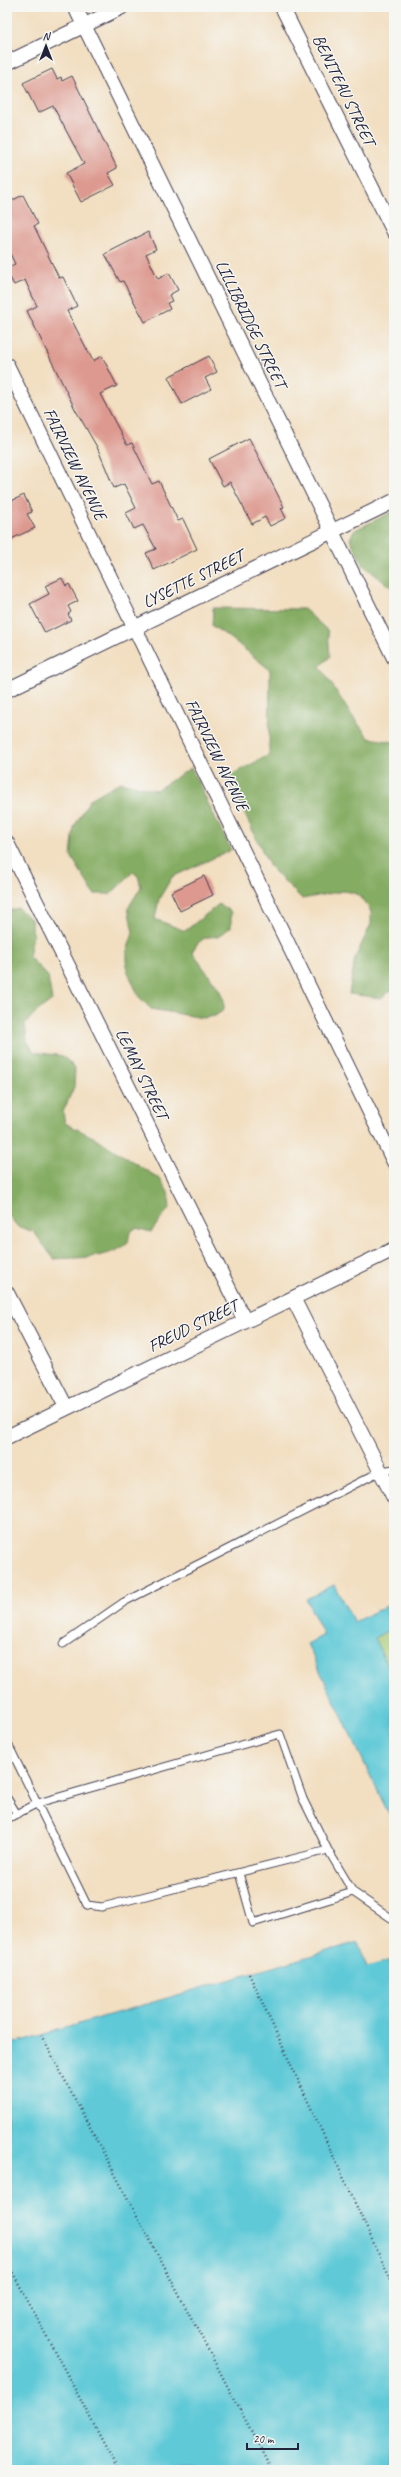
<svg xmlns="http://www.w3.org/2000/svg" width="401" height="2477" font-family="Caveat,sans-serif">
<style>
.green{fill:#a6c76f;stroke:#647455}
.forest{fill:#84ac62;stroke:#53674e}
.water{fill:#5ec9d7;stroke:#407689}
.building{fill:#dd998f}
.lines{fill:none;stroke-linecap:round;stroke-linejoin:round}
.service-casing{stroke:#413e4f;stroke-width:9}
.minor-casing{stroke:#413e4f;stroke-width:16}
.path{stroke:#413e4f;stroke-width:2.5;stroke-dasharray:1 3;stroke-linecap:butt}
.service{stroke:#fff;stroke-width:7}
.minor{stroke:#fff;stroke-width:14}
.labels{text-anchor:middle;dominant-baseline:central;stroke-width:3;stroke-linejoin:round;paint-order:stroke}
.street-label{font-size:17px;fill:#22223b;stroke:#f6f6f2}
</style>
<rect width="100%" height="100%" fill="#f6f6f2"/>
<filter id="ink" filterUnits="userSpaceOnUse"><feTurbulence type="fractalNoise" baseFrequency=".025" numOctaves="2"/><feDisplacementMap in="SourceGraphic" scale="8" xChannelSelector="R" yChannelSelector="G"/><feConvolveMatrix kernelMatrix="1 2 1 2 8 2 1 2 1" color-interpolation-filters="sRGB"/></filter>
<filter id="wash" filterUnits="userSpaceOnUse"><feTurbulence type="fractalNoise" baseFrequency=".012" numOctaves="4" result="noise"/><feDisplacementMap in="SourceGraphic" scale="16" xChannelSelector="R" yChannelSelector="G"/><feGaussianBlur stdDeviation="0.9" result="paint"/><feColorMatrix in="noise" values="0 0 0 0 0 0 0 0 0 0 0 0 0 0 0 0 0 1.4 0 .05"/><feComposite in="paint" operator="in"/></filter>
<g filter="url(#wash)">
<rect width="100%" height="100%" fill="#f2dec0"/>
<!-- green -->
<path class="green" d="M394 1627V1679L373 1638Z"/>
<!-- forest -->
<path class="forest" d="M394 511V590L363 565 350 539 353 532 357 529Z
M213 608 304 609 328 631 330 657 320 666 350 713 369 738 394 742V988L381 998 349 994 355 958 371 924V912L364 900 354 893 343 891 302 899 270 867 227 777 269 755 270 670 232 639 212 626Z
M191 768 231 850 172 877 159 899 155 919 185 931 219 904 231 912V927L218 937C205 935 198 941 192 952L219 989 224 1000V1010L215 1016 203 1018 151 1009 139 997 127 970V951L133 933 128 908 141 887 138 876 133 872 111 894H94L71 856 74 827 90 799 120 782 156 790Z
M18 908 31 919 33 935 29 957 48 976 52 1000 35 1013 25 1024 27 1041 34 1052 63 1056 75 1068 74 1087 63 1112 65 1123 97 1139 160 1179 168 1192 170 1207 151 1232 136 1228 130 1232 128 1243C107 1260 80 1257 54 1259L34 1232 17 1226 7 1213V911Z"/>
<!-- water -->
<path class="water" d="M334 1585 354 1622 394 1602V1627L374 1638 394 1679V1825L307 1644 324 1635 306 1599Z
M358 1942 367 1967 394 1959V2470H7V2045Z"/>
<g id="blocks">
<!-- building -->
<path class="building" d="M52 69 57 79 61 77 62 81 72 76 117 168 108 173 115 185 81 202 66 173 84 164 53 106 38 113 23 83Z
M23 195 38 224 34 226 59 278 63 277 77 306 67 311 93 361 102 356 117 386 100 394 127 445 132 443 152 484 159 481 178 521 183 519 197 549 154 570 146 553 156 549 143 525 134 529 126 513 136 508 124 484 114 488 97 447 75 409 27 311 37 306 25 280 14 285 7 272V268L15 264 7 247V203Z
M148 232 156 249 146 254 158 279 169 273 178 290 169 295 172 301 167 303 170 309 145 322 123 281 120 282 105 254Z
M209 356 217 372 205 378 211 389 182 404 168 377Z
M249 438 284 507 281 508 286 518 270 526 265 517 252 524 230 482 223 486 209 459Z
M24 495 32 512 27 514 35 528 7 541V503Z
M62 578 66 586 69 584 78 601 68 606 71 612 68 614 71 620 45 633 30 604 49 594 45 586Z
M204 876 213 895 180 911 171 892Z"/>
</g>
</g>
<g filter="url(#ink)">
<use href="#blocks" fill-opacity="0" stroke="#413e4f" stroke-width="1"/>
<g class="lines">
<!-- service casing -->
<g class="service-casing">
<path id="service" d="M63 1644 124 1602 381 1471 394 1469
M7 1742 87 1905 102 1907 328 1850 353 1892 394 1920
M7 1798 17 1814
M7 1819 38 1803 280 1734 303 1799 328 1850
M239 1873 253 1923 353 1892"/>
</g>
<!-- minor casing -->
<g class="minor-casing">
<path id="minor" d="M75 7 394 658
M282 7 394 232
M7 63 122 7
M7 365 394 1162
M7 690 394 501
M7 843 245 1321
M7 1293 66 1407
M293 1298 394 1498
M7 1437 394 1249"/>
</g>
<!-- path -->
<path class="path" d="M249 1974 394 2287
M41 2035 272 2470
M7 2262 118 2470
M21 2470 24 2468"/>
<!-- service -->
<use href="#service" class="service"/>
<!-- minor -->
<use href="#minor" class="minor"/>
</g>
</g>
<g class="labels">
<!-- street labels -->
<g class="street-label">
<text transform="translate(344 90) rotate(64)">BENITEAU STREET</text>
<text transform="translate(251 324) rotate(64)">LILLIBRIDGE STREET</text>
<text transform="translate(75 464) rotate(64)">FAIRVIEW AVENUE</text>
<text transform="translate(193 579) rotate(-26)">LYSETTE STREET</text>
<text transform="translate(217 755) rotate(64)">FAIRVIEW AVENUE</text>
<text transform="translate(142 1074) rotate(64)">LEMAY STREET</text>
<text transform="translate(193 1326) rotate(-26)">FREUD STREET</text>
</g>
</g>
<!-- margin -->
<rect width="401" height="2477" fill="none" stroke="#f6f6f2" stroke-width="24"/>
<!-- north arrow -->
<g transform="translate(46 46)" stroke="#f6f6f2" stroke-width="3" paint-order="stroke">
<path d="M0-3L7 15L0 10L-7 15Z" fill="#22223b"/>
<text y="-6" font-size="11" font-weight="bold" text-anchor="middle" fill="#22223b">N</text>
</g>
<!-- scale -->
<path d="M247 2443v6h51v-6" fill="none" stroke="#22223b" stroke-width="2"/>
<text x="253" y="2443" font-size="12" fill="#22223b" stroke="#f6f6f2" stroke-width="3" paint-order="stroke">20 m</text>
</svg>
